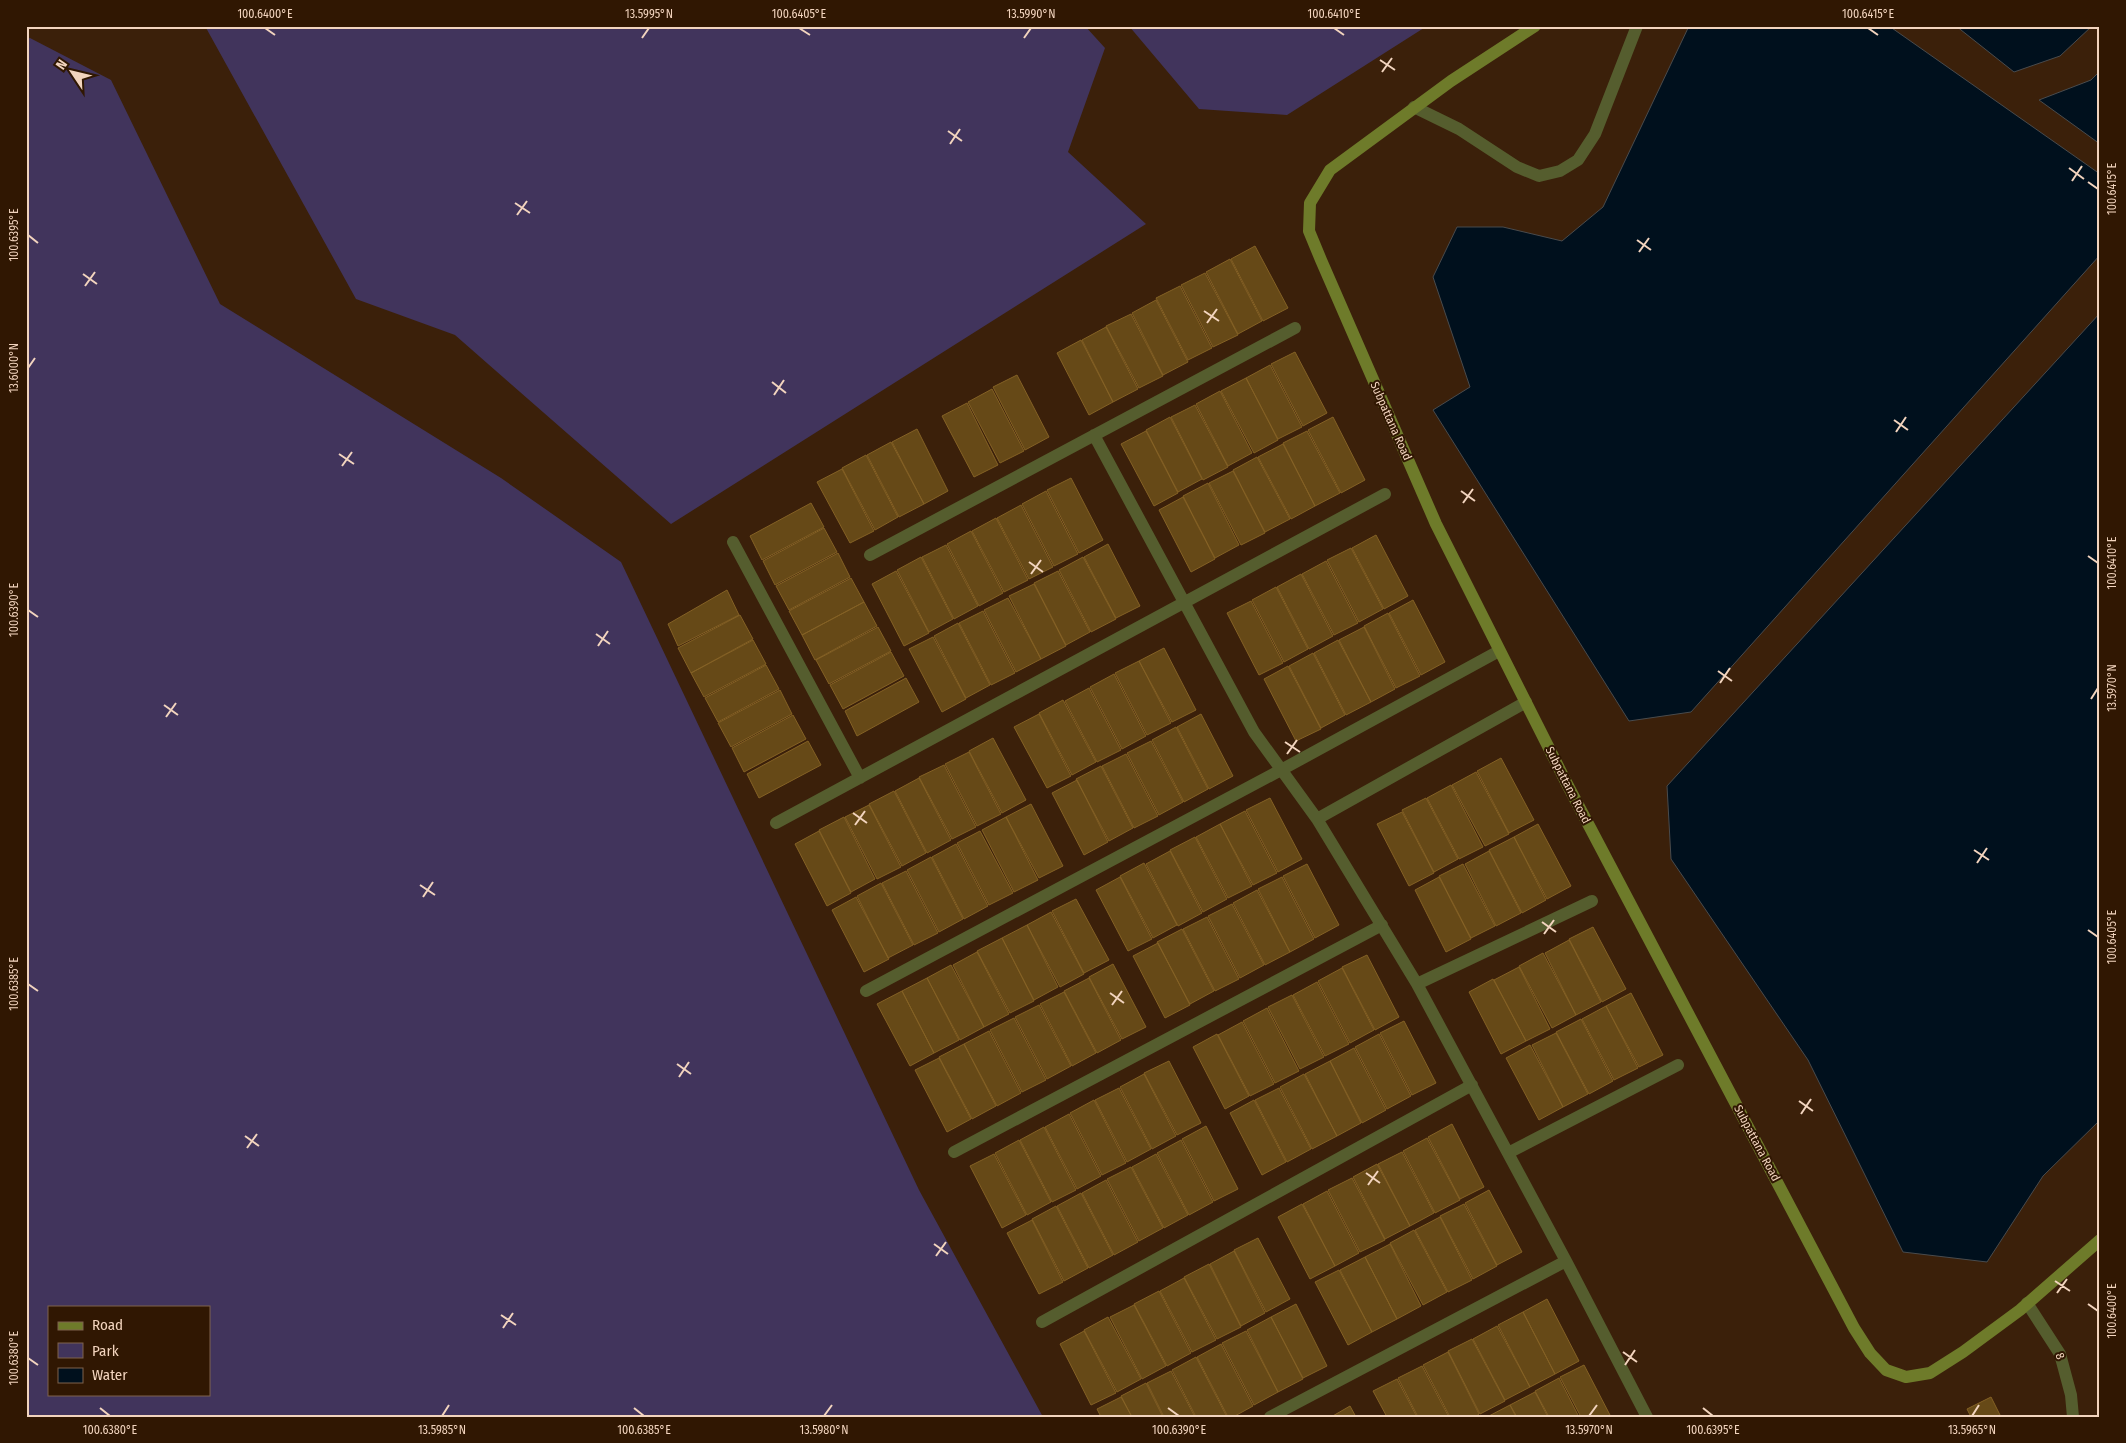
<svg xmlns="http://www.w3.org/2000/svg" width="2126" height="1443" font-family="'Fira Sans Condensed',sans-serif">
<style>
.green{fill:#41345c;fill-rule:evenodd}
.water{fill:#00101d;stroke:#494b4d}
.building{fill:#664917;stroke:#846125}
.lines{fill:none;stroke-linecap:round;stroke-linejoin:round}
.street{stroke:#555d2e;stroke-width:12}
.secondary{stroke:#6e7b2a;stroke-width:12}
.ticks{fill:none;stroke:#f2d4be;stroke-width:2}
.labels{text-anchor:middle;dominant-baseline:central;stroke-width:4;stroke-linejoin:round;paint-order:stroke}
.street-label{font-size:12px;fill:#f2d4be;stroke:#301702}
.neatline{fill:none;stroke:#f2d4be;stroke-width:2}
.ticks-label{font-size:12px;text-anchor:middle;fill:#f2d4be}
</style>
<rect width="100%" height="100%" fill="#3b200a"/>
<!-- green -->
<path class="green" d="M205 26H1085L1105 48 1068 152 1146 224 671 524 455 335 356 299Z
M1129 26H1427L1287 115 1199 109Z
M30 38 111 80 220 304 501 478 621 562 919 1190 1043 1417H26V39ZM49 1307H209V1394H49Z"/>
<!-- water -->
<path class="water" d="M1689 26H1889L2100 174V255L1691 712 1629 721 1433 410 1470 387 1433 277 1457 227H1503L1562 241 1603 207Z
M1956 26H2092L2060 56 2014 72Z
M2100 71V144L2039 100 2091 80Z
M2100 313V1120L2043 1176 1987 1262 1903 1252 1808 1060 1671 859 1667 786Z"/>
<!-- building -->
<path class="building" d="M1255 246 1288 308 1263 321 1231 259Z
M1230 259 1262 321 1238 334 1206 272Z
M1205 273 1238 335 1213 347 1181 285Z
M1180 286 1212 348 1188 360 1156 298Z
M1156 300 1188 362 1163 375 1132 313Z
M1131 314 1163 376 1139 388 1106 326Z
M1106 327 1138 389 1113 402 1082 340Z
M1081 340 1113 402 1089 415 1057 353Z
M1295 352 1327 413 1303 426 1271 364Z
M1270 365 1302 427 1278 439 1246 378Z
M1017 375 1049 437 1025 450 993 387Z
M1246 378 1278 440 1254 453 1221 391Z
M992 389 1024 451 1000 463 968 402Z
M1220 391 1252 453 1228 466 1196 404Z
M967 403 998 465 974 477 942 416Z
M1195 405 1228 467 1203 480 1171 417Z
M1170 417 1202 479 1178 492 1146 430Z
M1333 417 1365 480 1341 493 1308 430Z
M917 429 948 491 924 504 892 442Z
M1146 431 1178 493 1154 506 1121 444Z
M1307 431 1340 493 1315 506 1283 443Z
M891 442 924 504 899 517 867 455Z
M1283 444 1315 506 1291 519 1258 457Z
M866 455 898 517 875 530 842 468Z
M1257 457 1290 519 1265 532 1233 470Z
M842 469 874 531 850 543 817 482Z
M1233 471 1265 533 1241 545 1209 483Z
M1071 478 1103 540 1079 553 1047 490Z
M1208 483 1239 545 1215 558 1183 496Z
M1046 491 1078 554 1054 566 1022 504Z
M1183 497 1215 559 1191 572 1159 510Z
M811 503 824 527 762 560 750 536Z
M1021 505 1053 567 1029 579 997 518Z
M996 518 1028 580 1004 592 972 531Z
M824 528 837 552 775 585 763 561Z
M971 531 1003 593 979 606 947 544Z
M1376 535 1408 596 1384 609 1352 548Z
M1108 544 1140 606 1116 618 1084 557Z
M946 545 978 606 954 619 922 557Z
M1351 548 1383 609 1359 622 1327 560Z
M838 553 850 577 789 610 776 586Z
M921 557 953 619 929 632 897 570Z
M1083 557 1116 619 1091 632 1059 570Z
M1326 561 1358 623 1334 635 1302 574Z
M896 571 929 633 904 646 872 584Z
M1058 571 1090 632 1066 645 1034 583Z
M1301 574 1333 636 1309 649 1277 587Z
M851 578 864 602 802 635 789 611Z
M1034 584 1066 646 1041 659 1009 596Z
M1276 587 1308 649 1284 662 1252 600Z
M727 590 739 615 678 646 668 624Z
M1008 598 1041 659 1016 672 984 610Z
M1413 600 1445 662 1421 675 1389 613Z
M1251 601 1283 663 1259 675 1227 613Z
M864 602 877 626 815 660 802 635Z
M983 611 1015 673 991 685 959 623Z
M1388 613 1420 676 1396 688 1364 626Z
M740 615 753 639 691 673 678 648Z
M958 623 990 685 966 698 934 636Z
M878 627 891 651 829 684 816 660Z
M1364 627 1395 689 1371 702 1339 640Z
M933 637 966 699 942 712 909 649Z
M753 640 766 664 704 697 691 673Z
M1338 640 1371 702 1346 715 1314 653Z
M1164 648 1196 710 1172 722 1139 661Z
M891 652 904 676 843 709 830 685Z
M1313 653 1345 715 1321 728 1289 666Z
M1139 661 1171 723 1147 735 1115 673Z
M766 665 779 689 718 722 705 698Z
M1288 666 1321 729 1296 741 1264 679Z
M1114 674 1146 736 1122 749 1090 687Z
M906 678 919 702 857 736 845 711Z
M1089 688 1121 750 1097 762 1065 701Z
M780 690 792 714 731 747 718 723Z
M1063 700 1096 762 1072 775 1039 713Z
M1039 714 1071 776 1047 788 1014 727Z
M1201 714 1233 776 1209 789 1177 727Z
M793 715 806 739 744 772 732 748Z
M1176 727 1208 789 1184 802 1152 740Z
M993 738 1026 800 1002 813 969 751Z
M808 741 821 765 759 798 747 774Z
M1151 741 1183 802 1159 815 1127 753Z
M969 752 1001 814 977 826 945 764Z
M1126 754 1158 816 1134 828 1102 766Z
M1501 758 1534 820 1509 833 1477 771Z
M944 765 976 827 952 839 919 777Z
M1101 766 1133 828 1109 841 1076 779Z
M1476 772 1509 834 1485 846 1452 785Z
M919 778 951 840 927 853 895 791Z
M1077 780 1108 842 1084 855 1052 793Z
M1451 785 1483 847 1459 859 1427 798Z
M894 791 926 853 902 866 869 804Z
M1270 798 1302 859 1278 872 1246 810Z
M1426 798 1458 859 1434 872 1402 810Z
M1031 804 1063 866 1039 878 1006 817Z
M869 805 901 867 877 879 845 817Z
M1245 811 1277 873 1253 885 1220 824Z
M1402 812 1434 873 1409 886 1377 824Z
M844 817 875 879 851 892 819 830Z
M1006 817 1038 880 1014 892 982 830Z
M1220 824 1252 886 1228 898 1196 837Z
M1538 824 1571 886 1547 899 1514 837Z
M819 831 851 893 827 906 795 844Z
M980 831 1013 893 989 905 957 843Z
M1195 837 1227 899 1203 912 1170 850Z
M1514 837 1546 900 1522 913 1489 850Z
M956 844 988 906 964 919 932 857Z
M1170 851 1202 913 1178 926 1146 864Z
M1489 851 1521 913 1496 926 1465 864Z
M931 857 963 919 939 932 907 870Z
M1144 863 1177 925 1153 938 1120 876Z
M1307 864 1339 925 1315 938 1283 876Z
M1463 864 1495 926 1471 938 1439 876Z
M906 871 938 933 914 945 882 883Z
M1120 877 1152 939 1128 951 1096 890Z
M1282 877 1314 939 1290 952 1258 889Z
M1439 877 1471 939 1446 952 1415 890Z
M881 883 913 945 888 958 857 896Z
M1257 890 1290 952 1265 965 1233 903Z
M856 897 889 959 864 972 832 910Z
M1076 899 1109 960 1084 973 1052 911Z
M1232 904 1264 965 1240 978 1208 916Z
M1051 912 1084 974 1060 987 1027 925Z
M1207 917 1239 979 1215 991 1183 929Z
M1027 925 1058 987 1034 1000 1002 938Z
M1593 927 1626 989 1602 1002 1569 939Z
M1182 929 1214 991 1190 1004 1157 942Z
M1002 938 1034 1001 1010 1013 977 951Z
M1569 940 1601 1002 1576 1015 1545 953Z
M1158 943 1190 1005 1165 1018 1133 956Z
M977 952 1009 1014 984 1027 953 965Z
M1543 953 1576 1015 1552 1028 1519 966Z
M1367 955 1399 1017 1375 1030 1342 967Z
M1113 964 1146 1027 1122 1039 1089 977Z
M951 965 984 1027 960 1040 927 978Z
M1519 967 1550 1029 1526 1041 1494 980Z
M1342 968 1374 1030 1350 1043 1318 981Z
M927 978 959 1040 934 1053 902 991Z
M1089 978 1121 1040 1097 1053 1064 991Z
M1493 979 1526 1041 1501 1054 1469 992Z
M1317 982 1349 1044 1325 1056 1293 995Z
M902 991 934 1053 910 1066 877 1004Z
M1064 992 1096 1053 1072 1066 1040 1004Z
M1631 993 1663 1055 1639 1067 1606 1006Z
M1292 995 1324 1057 1300 1069 1268 1007Z
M1039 1005 1071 1066 1047 1079 1015 1017Z
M1606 1006 1638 1068 1614 1080 1582 1019Z
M1267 1008 1299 1071 1275 1083 1243 1021Z
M1014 1018 1046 1080 1022 1092 990 1030Z
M1581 1019 1613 1081 1589 1094 1556 1032Z
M1404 1021 1436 1083 1412 1095 1380 1033Z
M1242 1022 1274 1084 1250 1096 1218 1035Z
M989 1031 1021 1093 997 1106 964 1044Z
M1556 1033 1588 1094 1563 1107 1532 1045Z
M1217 1034 1249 1096 1225 1109 1193 1047Z
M1379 1034 1411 1096 1387 1109 1355 1047Z
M964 1044 996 1106 972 1119 939 1057Z
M1530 1045 1563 1107 1539 1120 1506 1058Z
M1354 1048 1386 1110 1362 1123 1330 1061Z
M939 1058 971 1119 947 1132 915 1070Z
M1169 1061 1201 1123 1177 1135 1144 1073Z
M1330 1061 1361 1123 1337 1136 1305 1074Z
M1144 1074 1176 1136 1152 1149 1120 1087Z
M1304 1074 1337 1136 1312 1149 1280 1087Z
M1119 1088 1151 1149 1127 1162 1095 1100Z
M1279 1088 1311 1149 1287 1162 1255 1100Z
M1094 1100 1126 1163 1102 1175 1070 1113Z
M1254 1100 1286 1162 1262 1175 1230 1113Z
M1069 1114 1101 1176 1077 1189 1045 1127Z
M1452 1124 1484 1187 1460 1199 1428 1137Z
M1206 1126 1238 1189 1214 1201 1182 1139Z
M1044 1127 1076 1190 1052 1202 1020 1140Z
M1427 1138 1460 1200 1435 1213 1403 1151Z
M1019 1140 1051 1202 1027 1215 995 1153Z
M1181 1140 1213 1202 1189 1215 1157 1153Z
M1402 1152 1434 1213 1410 1226 1378 1164Z
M994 1154 1026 1215 1002 1228 970 1166Z
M1156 1154 1188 1215 1164 1228 1132 1167Z
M1377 1164 1410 1226 1385 1239 1353 1177Z
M1131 1167 1163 1228 1139 1241 1107 1179Z
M1352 1178 1385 1240 1360 1252 1328 1190Z
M1106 1180 1138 1242 1114 1255 1082 1193Z
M1489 1190 1522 1252 1497 1265 1465 1203Z
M1327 1191 1359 1253 1335 1266 1303 1204Z
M1081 1193 1113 1255 1089 1268 1057 1206Z
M1302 1204 1335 1266 1310 1279 1278 1217Z
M1464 1204 1497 1266 1473 1279 1440 1216Z
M1056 1206 1088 1268 1064 1281 1032 1219Z
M1440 1217 1472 1280 1448 1292 1415 1230Z
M1032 1220 1063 1282 1039 1294 1007 1233Z
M1414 1230 1447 1292 1423 1305 1390 1243Z
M1258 1238 1290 1299 1266 1312 1234 1250Z
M1390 1244 1421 1306 1397 1319 1365 1257Z
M1234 1251 1265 1313 1241 1326 1210 1264Z
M1365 1257 1397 1319 1372 1332 1340 1270Z
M1209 1264 1241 1327 1217 1339 1184 1277Z
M1339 1270 1372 1332 1348 1345 1315 1282Z
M1184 1278 1216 1340 1192 1352 1160 1291Z
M1159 1291 1191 1353 1167 1366 1134 1304Z
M1547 1299 1579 1361 1555 1374 1523 1312Z
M1296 1304 1327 1366 1303 1378 1271 1317Z
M1134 1305 1166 1366 1142 1379 1110 1317Z
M1523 1312 1555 1374 1530 1387 1498 1325Z
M1108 1317 1141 1379 1117 1392 1084 1330Z
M1271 1317 1303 1379 1278 1392 1247 1330Z
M1497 1326 1530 1387 1505 1400 1473 1339Z
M1084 1331 1116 1393 1091 1405 1060 1344Z
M1246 1331 1278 1392 1254 1405 1222 1343Z
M1472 1339 1505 1401 1480 1414 1448 1351Z
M1221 1344 1253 1406 1233 1417H1228L1197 1357Z
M1448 1352 1479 1414 1475 1417H1450L1423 1365Z
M1196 1357 1227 1417H1196L1172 1370Z
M1584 1365 1611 1417H1581L1560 1377Z
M1422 1366 1443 1406 1449 1417H1418L1398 1378Z
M1171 1371 1195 1417H1164L1147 1383Z
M1559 1378 1579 1417H1549L1535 1391Z
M1397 1379 1417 1417H1387L1373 1391Z
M1146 1383 1163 1417H1132L1121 1396Z
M1535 1392 1548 1417H1517L1510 1405Z
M1121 1397 1132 1417H1101L1097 1409Z
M1991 1397 2001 1417H1971L1967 1409Z
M1510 1405 1516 1417H1487Z
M1350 1406 1356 1417H1331Z"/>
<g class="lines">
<!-- street -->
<path class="street" d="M1414 107 1459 129 1517 167 1539 176 1560 171 1578 160 1595 134 1637 26
M1094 435 1254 732 1317 819 1417 984 1566 1261 1647 1417
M733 542 860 778
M870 555 1295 328
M1317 819 1526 702
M776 823 1385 494
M1417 984 1592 901
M866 991 1281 770 1499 651
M954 1152 1382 925
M1508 1153 1678 1065
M2027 1303 2060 1354 2071 1395 2073 1417
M1042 1322 1472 1085
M1270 1417 1566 1261"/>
<!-- secondary -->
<path class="secondary" d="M1535 26 1451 81 1330 170 1310 203 1309 231 1321 260 1436 524 1566 782 1854 1328 1870 1353 1886 1370 1906 1377 1930 1373 1963 1352 2020 1310 2100 1240"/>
</g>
<!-- ticks -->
<path class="ticks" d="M265 28 275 35M799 28 810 35M1334 28 1344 35M1868 28 1878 35M642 38 649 28M1024 38 1031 28M1380 60 1395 70M1382 72 1392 58M948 131 962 141M950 144 960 129M2069 168 2084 179M2072 181 2082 166M2088 182 2098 189M515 203 530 213M517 215 527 201M28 235 38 243M1637 240 1651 250M1639 252 1649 238M83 274 97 284M85 286 95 272M1204 311 1219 321M1207 323 1217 309M28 368 35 358M772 382 786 393M774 395 784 380M1894 420 1908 430M1896 432 1906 417M339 454 354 464M342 466 352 452M1461 491 1475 501M1463 503 1473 489M2088 556 2098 563M1029 562 1043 572M1031 574 1041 560M28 610 38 617M596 634 610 644M598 646 608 631M1718 671 1732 681M1720 683 1730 668M2091 699 2098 688M164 705 178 715M166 717 176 703M1285 742 1300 752M1287 754 1297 740M853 813 867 823M855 825 865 811M1974 850 1989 860M1977 863 1987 848M420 885 435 895M423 897 433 882M1542 922 1556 932M2088 930 2098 937M1544 934 1554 920M28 984 38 991M1110 993 1124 1003M1112 1005 1122 991M677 1064 691 1074M679 1077 689 1062M1799 1101 1813 1111M1801 1114 1811 1099M245 1136 259 1146M247 1148 257 1134M1366 1173 1380 1183M1368 1185 1378 1171M934 1244 948 1254M936 1256 946 1242M2055 1281 2070 1291M2057 1293 2067 1279M2088 1304 2098 1311M501 1315 516 1325M503 1328 513 1313M1623 1352 1637 1362M28 1358 38 1365M1625 1365 1635 1350M100 1408 110 1416M634 1408 644 1416M1168 1408 1179 1416M1703 1408 1713 1416M442 1416 449 1405M824 1416 832 1405M1589 1416 1597 1405M1972 1416 1979 1405"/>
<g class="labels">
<!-- street labels -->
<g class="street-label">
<text transform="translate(1391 421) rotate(66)">Subpattana Road</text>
<text transform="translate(1568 785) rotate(63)">Subpattana Road</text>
<text transform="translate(1757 1143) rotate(62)">Subpattana Road</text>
<text transform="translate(2060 1356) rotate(68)">8</text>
</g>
</g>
<!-- border -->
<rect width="2126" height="1443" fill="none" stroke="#301702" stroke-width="55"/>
<!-- legend -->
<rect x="48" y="1306" width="162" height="90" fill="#301702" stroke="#7e634d"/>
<rect x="58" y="1322" width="25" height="8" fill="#6e7b2a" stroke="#7e634d"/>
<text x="92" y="1330" font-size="15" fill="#f2d4be">Road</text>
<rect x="58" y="1343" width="25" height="15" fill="#41345c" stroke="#7e634d"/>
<text x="92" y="1356" font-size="15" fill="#f2d4be">Park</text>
<rect x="58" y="1368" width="25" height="15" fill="#00101d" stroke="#7e634d"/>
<text x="92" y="1380" font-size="15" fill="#f2d4be">Water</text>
<!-- north arrow -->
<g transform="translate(72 72) rotate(305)" stroke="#301702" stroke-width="4" paint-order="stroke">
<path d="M0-4L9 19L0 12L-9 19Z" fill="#f2d4be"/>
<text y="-8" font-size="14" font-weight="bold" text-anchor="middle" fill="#f2d4be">N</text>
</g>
<rect x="28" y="28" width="2070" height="1388" class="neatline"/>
<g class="ticks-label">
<text x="265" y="18">100.6400°E</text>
<text x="649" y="18">13.5995°N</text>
<text x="799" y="18">100.6405°E</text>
<text x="1031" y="18">13.5990°N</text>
<text x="1334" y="18">100.6410°E</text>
<text x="1868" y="18">100.6415°E</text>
<text transform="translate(2112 189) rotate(-90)" y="4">100.6415°E</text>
<text transform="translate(14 235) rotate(-90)" y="4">100.6395°E</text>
<text transform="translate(14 368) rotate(-90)" y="4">13.6000°N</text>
<text transform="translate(2112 563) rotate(-90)" y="4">100.6410°E</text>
<text transform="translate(14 610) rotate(-90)" y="4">100.6390°E</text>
<text transform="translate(2112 688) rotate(-90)" y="4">13.5970°N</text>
<text transform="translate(2112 937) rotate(-90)" y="4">100.6405°E</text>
<text transform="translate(14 984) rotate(-90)" y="4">100.6385°E</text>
<text transform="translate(2112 1311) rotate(-90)" y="4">100.6400°E</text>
<text transform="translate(14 1358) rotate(-90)" y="4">100.6380°E</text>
<text x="110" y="1434">100.6380°E</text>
<text x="442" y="1434">13.5985°N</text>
<text x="644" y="1434">100.6385°E</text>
<text x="824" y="1434">13.5980°N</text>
<text x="1179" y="1434">100.6390°E</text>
<text x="1589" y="1434">13.5970°N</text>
<text x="1713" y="1434">100.6395°E</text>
<text x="1972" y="1434">13.5965°N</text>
</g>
</svg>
